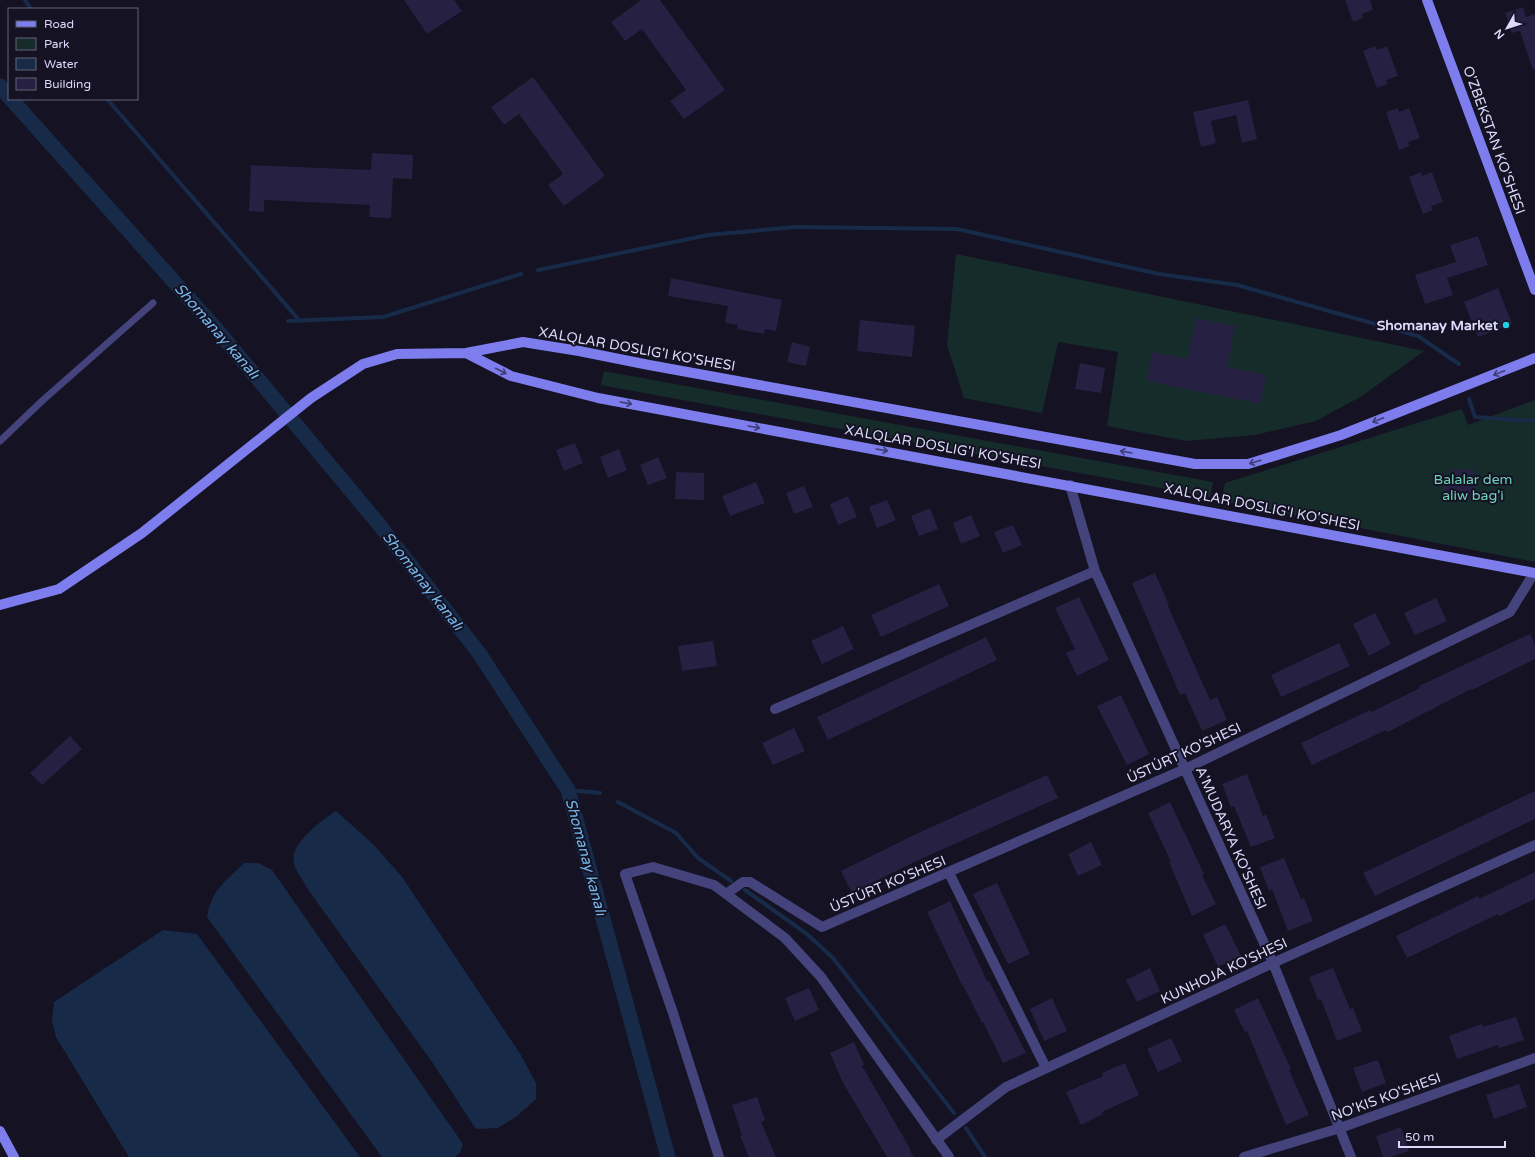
<svg xmlns="http://www.w3.org/2000/svg" width="1535" height="1157" font-family="'Varela Round',sans-serif">
<style>
.green{fill:#162c2b}
.water{fill:#172b48}
.lines{fill:none;stroke-linecap:round;stroke-linejoin:round}
.stream{stroke:#172b48;stroke-width:4}
.canal{stroke:#172b48;stroke-width:15}
.building{fill:#262042}
.lane{stroke:#44437c;stroke-width:7}
.street{stroke:#44437c;stroke-width:10}
.secondary{stroke:#7d7ded;stroke-width:10}
.oneway{stroke:#3e3d74}
.poi-dot{fill:#1fd1e0;stroke:#141223;stroke-width:1.5}
.labels{text-anchor:middle;dominant-baseline:central;stroke-width:4;stroke-linejoin:round;paint-order:stroke}
.street-label{font-size:14px;fill:#dcd9fa;stroke:#141223}
.poi-label{font-size:14px;font-weight:bold;fill:#dcd9fa;stroke:#141223;text-anchor:end}
.park-label{font-size:14px;fill:#6ed0b6;stroke:#141223}
.water-label{font-size:15px;font-style:italic;fill:#75b8ec;stroke:#141223}
</style>
<rect width="100%" height="100%" fill="#141223"/>
<!-- green -->
<path class="green" d="M956 254 1424 351 1362 396 1316 421 1255 435 1186 441 1107 426 1118 352 1058 342 1042 413 964 398 947 345Z
M604 371 1213 482 1210 497 601 385Z
M1535 400V562L1221 501 1225 483 1462 409 1468 425Z"/>
<!-- water -->
<path class="water" d="M336 811 373 844 402 877 521 1055 536 1083V1099L517 1116 498 1128 476 1129 432 1062 307 888C303 880 296 872 294 863 289 844 321 821 336 811Z
M244 863H258L272 870 463 1144 460 1153 455 1157H382L207 917C212 889 225 882 244 863Z
M163 930 197 934 360 1157H129L56 1037 52 1021 54 1002Z"/>
<g class="lines">
<!-- stream -->
<path class="stream" d="M25 0 31 9
M107 99 300 321
M538 270 708 235 796 227 957 229 1159 274 1237 285 1418 336 1459 364
M288 321 383 317 521 274
M1469 399 1475 417 1535 421
M568 790 600 793
M618 802 676 833 698 858 731 881
M745 890 807 934 833 958 954 1113
M966 1128 985 1157"/>
<!-- canal -->
<path class="canal" d="M0 86 9 97
M11 99 218 331 377 522 479 653 568 790 668 1157"/>
</g>
<!-- building -->
<path class="building" d="M404 0H454L462 11 427 34Z
M641 0H660L725 90 684 119 670 101 686 90 642 29 625 41 611 22Z
M1345 0H1370L1373 10 1362 14 1363 18 1353 22Z
M1523 7 1526 17 1535 14V69L1533 70 1520 31 1512 33 1505 13Z
M1375 46 1377 50 1387 46 1398 76 1386 80 1387 84 1377 88 1363 51Z
M533 77 605 176 564 206 548 185 563 174 519 114 504 125 491 107Z
M1248 100 1257 139 1242 143 1236 115 1211 121 1216 143 1201 147 1193 112Z
M1398 108 1399 112 1409 108 1420 138 1408 142 1410 146 1399 150 1386 112Z
M372 153 413 155 412 179 393 178 391 218 369 217 370 205 264 200V212L249 211 251 165 371 170Z
M1421 172 1422 176 1432 172 1443 202 1431 206 1433 210 1423 214 1409 177Z
M1478 236 1488 265 1447 278 1453 295 1425 304 1415 275 1456 262 1450 245Z
M671 278 782 300 776 331 765 329 764 334 737 329 738 325 725 323 728 306 668 296Z
M1498 288 1512 324 1478 337 1464 302Z
M1196 318 1235 326 1227 367 1266 375 1260 404 1147 381 1152 352 1188 359Z
M860 320 915 326 912 357 857 351Z
M792 342 810 347 806 366 787 362Z
M1080 363 1105 368 1101 393 1075 389Z
M575 443 583 463 564 471 556 450Z
M619 449 627 470 608 478 600 457Z
M658 457 667 478 648 485 640 465Z
M1474 469 1475 499 1444 500 1443 481H1453L1452 470Z
M676 472 704 473V500L675 499Z
M756 482 765 503 730 516 722 496Z
M804 486 813 507 794 514 786 493Z
M848 496 857 517 838 525 830 504Z
M887 500 896 520 877 528 869 507Z
M930 508 938 529 919 536 911 516Z
M971 515 980 536 961 544 953 523Z
M1013 525 1022 545 1003 553 994 532Z
M1155 573 1169 605 1168 606 1210 700 1217 697 1227 720 1202 731 1185 693 1180 695 1132 583Z
M939 584 949 606 881 637 871 615Z
M1079 597 1109 660 1077 676 1066 653 1075 649 1055 608Z
M1436 598 1447 621 1415 635 1404 613Z
M1375 613 1391 644 1369 656 1353 624Z
M843 626 854 649 822 664 811 641Z
M1530 634 1535 644V659L1472 690 1471 689 1388 732 1386 730 1312 765 1301 743 1370 710 1371 712 1420 688 1419 686Z
M986 637 997 660 828 740 817 717Z
M713 641 717 666 682 671 678 646Z
M1339 643 1350 666 1281 697 1271 675Z
M1121 695 1149 754 1127 765 1097 706Z
M794 728 805 751 773 765 762 743Z
M70 736 82 749 42 785 30 773Z
M1247 774 1263 816 1266 814 1275 838 1251 847 1234 806 1231 807 1222 784Z
M1047 775 1058 798 914 862 852 893 841 871 916 834Z
M1535 791V819L1375 896 1363 873Z
M1170 802 1204 874 1202 875 1216 904 1192 916 1169 862H1171L1148 813Z
M1091 842 1102 865 1078 876 1068 854Z
M1284 858 1301 899 1304 898 1313 921 1288 931 1272 889 1269 891 1260 867Z
M1535 872V899L1499 916 1498 914 1407 958 1396 936 1478 896 1479 899Z
M997 883 1030 954 1008 964 973 894Z
M950 901 987 981H989L1026 1053 1003 1063 983 1022 982 1023 963 985H962L927 912Z
M1225 924 1241 956 1218 967 1203 935Z
M1150 968 1160 991 1137 1002 1126 980Z
M1333 968 1350 1009 1353 1008 1362 1031 1337 1041 1321 999 1318 1000 1309 977Z
M809 988 819 1010 795 1021 785 998Z
M1052 998 1067 1031 1044 1041 1030 1009Z
M1258 998 1291 1069 1289 1070 1309 1115 1286 1125 1247 1031 1245 1032 1234 1010Z
M1516 1017 1524 1040 1499 1048 1498 1045 1457 1059 1449 1036 1482 1024 1483 1027Z
M1171 1038 1182 1061 1158 1072 1147 1049Z
M854 1042 864 1065 862 1066 911 1150 910 1151 914 1157H887L843 1083 830 1053Z
M1378 1060 1386 1083 1362 1092 1353 1068Z
M1125 1063 1139 1095 1102 1112 1103 1114 1081 1125 1066 1092 1103 1076 1102 1073Z
M1519 1084 1527 1107 1494 1119 1486 1095Z
M757 1097 765 1120 761 1122 776 1157H749L740 1136 742 1135 732 1105Z
M1401 1127 1409 1151 1391 1157H1383L1376 1136Z"/>
<g class="lines">
<!-- lane -->
<path class="lane" d="M0 441 42 401 153 303"/>
<!-- street -->
<path class="street" d="M1070 485 1095 571 1273 963 1351 1157
M775 709 1095 571
M949 873 1046 1068
M726 894 743 882H750L822 927 1185 769 1510 612 1534 573
M936 1140 1006 1087 1273 963 1535 845
M719 1157 673 1013 625 874 653 867 714 885 785 938 821 977 949 1157
M1244 1157 1340 1128 1535 1058"/>
<!-- secondary -->
<path class="secondary" d="M1427 0 1535 290
M466 353 511 376 598 398 1535 573
M0 605 59 589 142 533 311 398 363 364 397 354 466 353 523 342 579 351 649 365 1195 464H1248L1341 435 1535 358
M0 1131 14 1157"/>
</g>
<!-- one-way arrows -->
<defs><path id="oneway-shaft" d="M-6 0H5M1.5-3L5.5 0L1.5 3" fill="none" stroke-width="1.6" stroke-linecap="round" stroke-linejoin="round"/></defs>
<g class="oneway">
<use href="#oneway-shaft" transform="translate(501 371) rotate(27)"/>
<use href="#oneway-shaft" transform="translate(1499 373) rotate(158)"/>
<use href="#oneway-shaft" transform="translate(626 403) rotate(10)"/>
<use href="#oneway-shaft" transform="translate(1378 420) rotate(158)"/>
<use href="#oneway-shaft" transform="translate(754 427) rotate(10)"/>
<use href="#oneway-shaft" transform="translate(882 450) rotate(10)"/>
<use href="#oneway-shaft" transform="translate(1126 452) rotate(-170)"/>
<use href="#oneway-shaft" transform="translate(1255 462) rotate(163)"/>
</g>
<!-- markers -->
<circle class="poi-dot" cx="1506" cy="325" r="4"/>
<g class="labels">
<!-- street labels -->
<g class="street-label">
<text transform="translate(1494 140) rotate(70)">O'ZBEKSTAN KO'SHESI</text>
<text transform="translate(637 349) rotate(10)">XALQLAR DOSLIG'I KO'SHESI</text>
<text transform="translate(943 447) rotate(10)">XALQLAR DOSLIG'I KO'SHESI</text>
<text transform="translate(1262 507) rotate(11)">XALQLAR DOSLIG'I KO'SHESI</text>
<text transform="translate(1184 753) rotate(-25)">ÚSTÚRT KO'SHESI</text>
<text transform="translate(1231 838) rotate(66)">A'MUDARYA KO'SHESI</text>
<text transform="translate(888 884) rotate(-23)">ÚSTÚRT KO'SHESI</text>
<text transform="translate(1224 971) rotate(-25)">KUNHOJA KO'SHESI</text>
<text transform="translate(1386 1097) rotate(-20)">NO'KIS KO'SHESI</text>
</g>
<!-- poi labels -->
<g class="poi-label">
<text x="1498" y="325">Shomanay Market</text>
</g>
<!-- park labels -->
<g class="park-label">
<text x="1473" y="479">Balalar dem<tspan x="1473" dy="16">aliw bag'i</tspan></text>
</g>
<!-- water labels -->
<g class="water-label">
<text transform="translate(217 331) rotate(49)">Shomanay kanalı</text>
<text transform="translate(423 581) rotate(52)">Shomanay kanalı</text>
<text transform="translate(586 857) rotate(75)">Shomanay kanalı</text>
</g>
</g>
<!-- legend -->
<rect x="8" y="8" width="130" height="92" fill="#141223" stroke="#646279"/>
<rect x="16" y="21" width="20" height="6" fill="#7d7ded" stroke="#646279"/>
<text x="44" y="28" font-size="12" fill="#dcd9fa">Road</text>
<rect x="16" y="38" width="20" height="12" fill="#162c2b" stroke="#646279"/>
<text x="44" y="48" font-size="12" fill="#dcd9fa">Park</text>
<rect x="16" y="58" width="20" height="12" fill="#172b48" stroke="#646279"/>
<text x="44" y="68" font-size="12" fill="#dcd9fa">Water</text>
<rect x="16" y="78" width="20" height="12" fill="#262042" stroke="#646279"/>
<text x="44" y="88" font-size="12" fill="#dcd9fa">Building</text>
<!-- north arrow -->
<g transform="translate(1507 28) rotate(231)" stroke="#141223" stroke-width="3" paint-order="stroke">
<path d="M0-3L7 15L0 10L-7 15Z" fill="#dcd9fa"/>
<text y="-6" font-size="11" font-weight="bold" text-anchor="middle" fill="#dcd9fa">N</text>
</g>
<!-- scale -->
<path d="M1399 1141v6h106v-6" fill="none" stroke="#dcd9fa" stroke-width="2"/>
<text x="1405" y="1141" font-size="12" fill="#dcd9fa" stroke="#141223" stroke-width="3" paint-order="stroke">50 m</text>
</svg>
